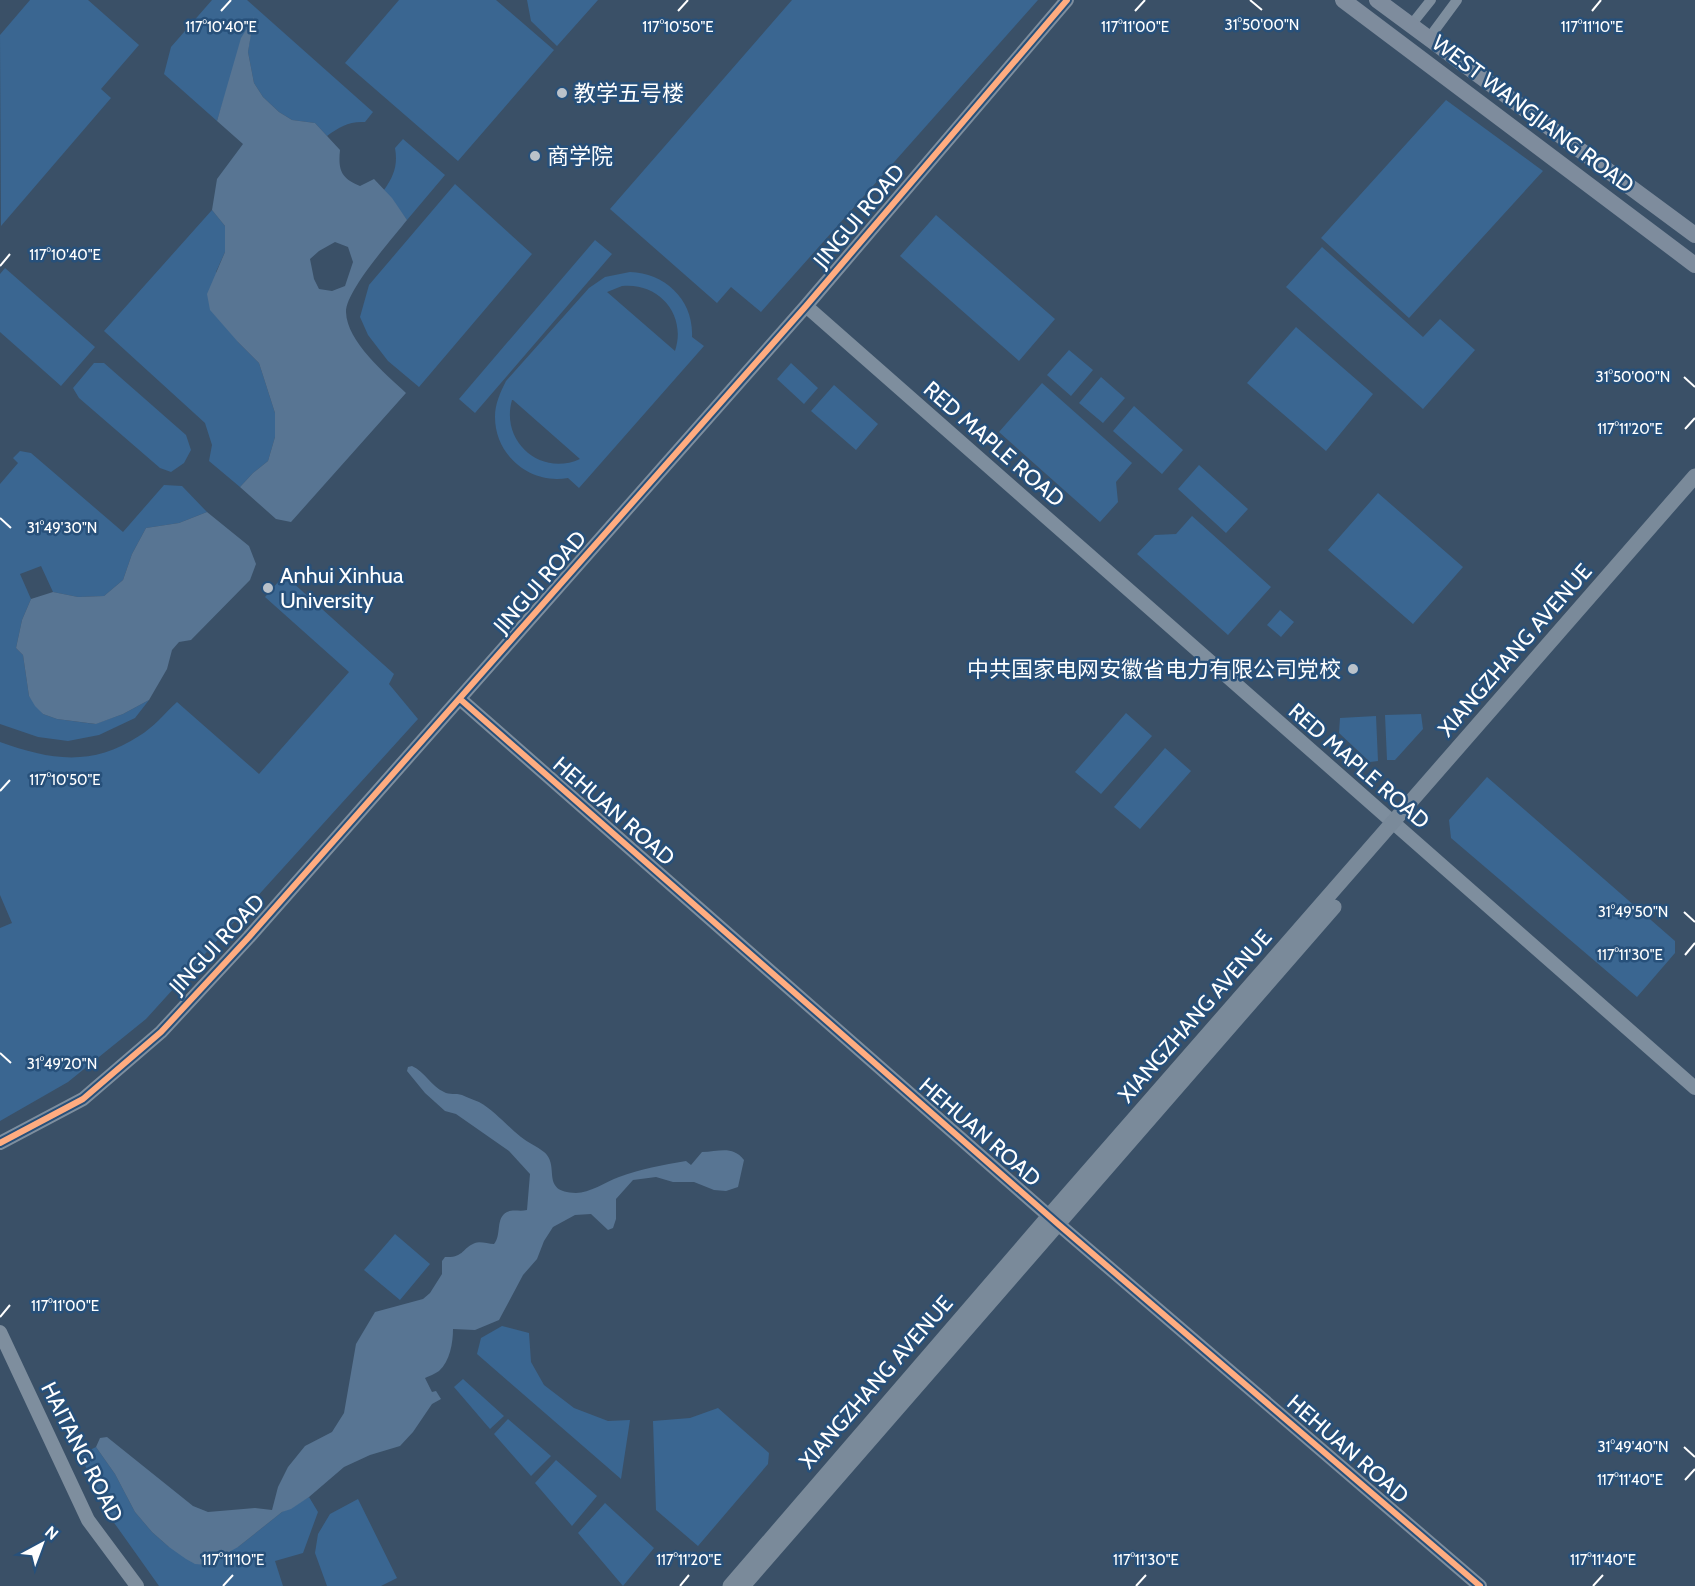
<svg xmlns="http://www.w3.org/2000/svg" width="1695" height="1586" font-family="Cabin,'Noto Sans SC',sans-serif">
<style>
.green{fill:#3a6691;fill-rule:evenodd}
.water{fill:#587593;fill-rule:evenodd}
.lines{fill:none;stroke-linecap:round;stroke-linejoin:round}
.minor{stroke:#7e8e9e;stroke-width:10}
.tertiary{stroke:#7e8e9e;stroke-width:14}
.secondary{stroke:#7a8a9a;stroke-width:15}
.primary{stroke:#7e8c9d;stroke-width:16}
.cycleway-casing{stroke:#27507a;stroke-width:10}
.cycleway{stroke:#ffac80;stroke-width:6}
.ticks{fill:none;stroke:#fff;stroke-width:2}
.poi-dot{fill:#bac2ca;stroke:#27507a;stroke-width:2}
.labels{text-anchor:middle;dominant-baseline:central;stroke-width:5;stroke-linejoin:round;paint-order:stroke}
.poi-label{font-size:22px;fill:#fff;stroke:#27507a;text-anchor:start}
.street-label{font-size:22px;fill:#fff;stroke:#27507a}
.ticks-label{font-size:15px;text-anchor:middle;fill:#fff;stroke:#27507a;stroke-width:5;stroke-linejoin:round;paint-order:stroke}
</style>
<rect width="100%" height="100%" fill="#3a5067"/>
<!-- green -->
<path class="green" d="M30 0H88L139 45 101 89 111 98 1 226 0 35Z
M212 0H247L373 112 365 122C349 121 339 127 327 136L315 123 292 120 279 112 263 97 254 83 248 52 253 19 229 83 217 121 164 74 171 47Z
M399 0H496L554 50 458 161 345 63Z
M527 0H598L557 46 531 21Z
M792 0H1038L761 312 731 287 717 303 610 209Z
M1446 100 1543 171 1409 318 1321 238Z
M403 139 445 175 407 220 384 190C394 176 398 165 395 148Z
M455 184 532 254 419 387 388 361 368 335 360 317 369 285Z
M212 210 225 226V252L216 272 238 342 259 363 275 413V437L268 461 253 473 240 487 209 461 212 445 205 423 104 331Z
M936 215 1055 319 1019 361 900 256Z
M595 240 612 254 475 413 459 399Z
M1322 247 1423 337 1440 319 1475 350 1423 409 1286 287Z
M5 268 95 347 61 386 0 332V274Z
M630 272C665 273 694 300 692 337L704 346 579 488 568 478C531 485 495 456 495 417 495 404 500 393 506 381L589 288 605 277ZM622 286C659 282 687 315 675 351L607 292ZM512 400H513L580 459C541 477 500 442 512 400Z
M1296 327 1373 394 1326 451 1247 383Z
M1069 350 1093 370 1071 396 1047 375Z
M94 363H104L186 435 191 450 184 463 171 472 160 468 79 398 73 388Z
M791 363 818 388 804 404 777 379Z
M1101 377 1125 398 1103 423 1079 403Z
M1042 383 1132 463 1116 482 1118 502 1100 522 999 432Z
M834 385 878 424 856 450 811 411Z
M1134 406 1183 450 1162 474 1113 431Z
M20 451 31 453 123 532 164 485 182 486 207 512 179 523 146 528 132 554 123 580 104 596 78 597 53 592 41 566 20 574 31 599 22 620 16 648 23 655 29 696 43 714 57 719 95 724 123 714 149 700 135 718 99 735 68 741 38 737 0 724V484L18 463 13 458Z
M1199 465 1248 509 1226 533 1178 489Z
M1378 493 1463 567 1413 624 1328 550Z
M1192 516 1271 587 1228 635 1137 554 1155 535 1176 534Z
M279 581H291L394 674 389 684 418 719 146 1019 68 1082 0 1121V928L12 923 0 895V742C50 760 92 767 139 736 153 728 165 713 177 702L259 774 349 672 265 597Z
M1280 610 1294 622 1281 637 1267 625Z
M1126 713 1152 736 1101 794 1075 772Z
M1421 714 1423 729 1395 760H1387L1385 715Z
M1376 716 1378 761 1370 762 1339 733 1340 718Z
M1165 748 1191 771 1140 829 1114 807Z
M1487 777 1675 941V953L1637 997 1451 838 1449 820Z
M395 1234 430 1264 400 1300 364 1270Z
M502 1326 529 1333 531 1362 544 1385 574 1408 608 1421 630 1420 621 1479 477 1354 481 1338Z
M463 1379 504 1416 490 1429 454 1387Z
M718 1408 769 1453 768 1464 698 1546 656 1510 653 1421 690 1418Z
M508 1419 551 1456 531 1476 494 1434Z
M96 1447 115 1474 135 1512 152 1532 169 1547H238L282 1512 309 1497 318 1512 303 1553 275 1561 283 1586H159L110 1517 80 1455Z
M556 1460 597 1496 572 1526 535 1483Z
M358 1499 397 1578 381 1586H327L315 1553 318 1534 330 1514Z
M605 1503 654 1548 623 1586 578 1533Z"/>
<!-- water -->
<path class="water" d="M254 17 248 52 254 83 263 97 279 112 292 120 315 123 340 150C338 170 341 178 360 186L374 179 392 198 407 220C393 238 346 290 346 312 347 342 385 373 406 393L291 522 276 519 240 487 253 473 268 461 275 437V413L259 363 238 342 210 310 207 294 225 252V226L212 210 217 179 243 144 217 121 241 38ZM335 242 348 247 353 262 345 286 332 291 319 289 314 279 310 259 319 251Z
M207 512 249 546 256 564 250 580 191 640 179 642 172 650 167 669 149 700 123 714 96 724 57 719 43 714 35 706 29 696 23 655 16 648 22 620 31 599 53 592 78 597 104 596 123 580 132 554 146 528 179 523Z
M412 1066C425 1072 431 1086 444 1092 449 1095 456 1093 462 1095 467 1097 473 1100 479 1102 495 1111 507 1126 521 1137 528 1143 537 1146 544 1152 561 1166 539 1192 576 1193 589 1193 606 1182 619 1177 640 1169 663 1165 686 1161L691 1165 702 1152C719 1152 732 1145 744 1160L738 1187 726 1191 714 1190 694 1182H673L656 1177 633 1180 616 1199V1219L613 1228 608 1230 591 1214 575 1215 553 1227 544 1241 537 1259 523 1275 499 1320 475 1330 453 1329C453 1343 450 1361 439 1371 435 1374 429 1376 425 1378L432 1392 436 1391 441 1399 432 1404 413 1432 400 1446 370 1455 344 1467 309 1497 291 1509 282 1512 238 1547 206 1565 195 1564 186 1559 169 1547 152 1532 135 1512 115 1474 96 1447 100 1438 107 1437 193 1506 208 1512 255 1508 272 1510 278 1487 288 1467 305 1446 332 1432 344 1413 356 1344 375 1312 423 1299 430 1293 442 1274V1261L445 1257C464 1258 462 1248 475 1243 480 1241 488 1244 494 1244 502 1235 495 1218 507 1212 513 1209 520 1212 527 1210L530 1174 509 1151 456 1114 445 1111 425 1093 407 1071 408 1067Z"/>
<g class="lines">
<!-- minor -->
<path class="minor" d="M1411 25 1431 0
M1429 38 1457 0"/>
<!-- tertiary -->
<path class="tertiary" d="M806 306 1695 1088
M460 699 1058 1224 1480 1586
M0 1143 83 1099 161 1032 249 937 806 306 1067 0
M0 1332 88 1520 137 1586"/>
<!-- secondary -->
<path class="secondary" d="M730 1586 1049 1216 1695 476
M743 1586 1334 907"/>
<!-- primary -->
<path class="primary" d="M1343 0 1695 265
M1377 0 1695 235"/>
<!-- cycleway casing -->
<g class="cycleway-casing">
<path id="cycleway" d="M460 699 1058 1224 1480 1586
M0 1143 83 1099 161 1032 249 937 806 306 1067 0"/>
</g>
<!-- cycleway -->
<use href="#cycleway" class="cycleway"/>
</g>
<!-- ticks -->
<path class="ticks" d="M1250 0 1262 10M221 11 231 0M678 11 688 0M1135 11 1145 0M1592 11 1601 0M0 266 10 254M1684 377 1695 387M1685 429 1695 418M0 518 11 528M0 791 10 780M1684 912 1695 922M1685 955 1695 943M0 1053 11 1063M0 1317 10 1305M1684 1447 1695 1457M1685 1480 1695 1469M223 1586 233 1575M680 1586 689 1575M1136 1586 1146 1575M1593 1586 1603 1575"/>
<!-- markers -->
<g class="poi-dot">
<circle cx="562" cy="93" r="6"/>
<circle cx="535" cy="156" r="6"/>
<circle cx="268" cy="588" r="6"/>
<circle cx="1353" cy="669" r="6"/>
</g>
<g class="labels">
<!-- poi labels -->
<g class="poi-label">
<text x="574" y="93">教学五号楼</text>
<text x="547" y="156">商学院</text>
<text x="280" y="575">Anhui Xinhua<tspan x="280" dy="25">University</tspan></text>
<text x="1341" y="669" text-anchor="end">中共国家电网安徽省电力有限公司党校</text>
</g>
<!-- street labels -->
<g class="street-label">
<text transform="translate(1533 114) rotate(37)">WEST WANGJIANG ROAD</text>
<text transform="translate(859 216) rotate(-50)">JINGUI ROAD</text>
<text transform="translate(994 444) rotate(41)">RED MAPLE ROAD</text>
<text transform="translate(540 582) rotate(-49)">JINGUI ROAD</text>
<text transform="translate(1515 650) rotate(-49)">XIANGZHANG AVENUE</text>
<text transform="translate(1359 766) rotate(41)">RED MAPLE ROAD</text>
<text transform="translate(614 811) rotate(41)">HEHUAN ROAD</text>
<text transform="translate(217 944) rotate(-47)">JINGUI ROAD</text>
<text transform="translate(1195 1016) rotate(-49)">XIANGZHANG AVENUE</text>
<text transform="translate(980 1132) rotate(41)">HEHUAN ROAD</text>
<text transform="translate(876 1382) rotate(-49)">XIANGZHANG AVENUE</text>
<text transform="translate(1348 1449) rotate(41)">HEHUAN ROAD</text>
<text transform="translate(82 1452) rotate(63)">HAITANG ROAD</text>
</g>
</g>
<g class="ticks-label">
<text x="1262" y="30">31°50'00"N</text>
<text x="221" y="32">117°10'40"E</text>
<text x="678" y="32">117°10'50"E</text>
<text x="1135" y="32">117°11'00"E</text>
<text x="1592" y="32">117°11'10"E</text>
<text x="65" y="260">117°10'40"E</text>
<text x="1633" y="382">31°50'00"N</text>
<text x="1630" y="434">117°11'20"E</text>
<text x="62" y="533">31°49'30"N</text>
<text x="65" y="785">117°10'50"E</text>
<text x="1633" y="917">31°49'50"N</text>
<text x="1630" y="960">117°11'30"E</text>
<text x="62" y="1069">31°49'20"N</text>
<text x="65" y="1311">117°11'00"E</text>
<text x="1633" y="1452">31°49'40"N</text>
<text x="1630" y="1485">117°11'40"E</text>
<text x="233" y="1565">117°11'10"E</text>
<text x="689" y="1565">117°11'20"E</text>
<text x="1146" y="1565">117°11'30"E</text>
<text x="1603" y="1565">117°11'40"E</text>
</g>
<!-- north arrow -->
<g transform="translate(42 1544) rotate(41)" stroke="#27507a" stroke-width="4.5" paint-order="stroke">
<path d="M0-4.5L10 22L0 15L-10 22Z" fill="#ffffff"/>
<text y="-9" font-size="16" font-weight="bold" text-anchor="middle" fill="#ffffff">N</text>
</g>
</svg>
